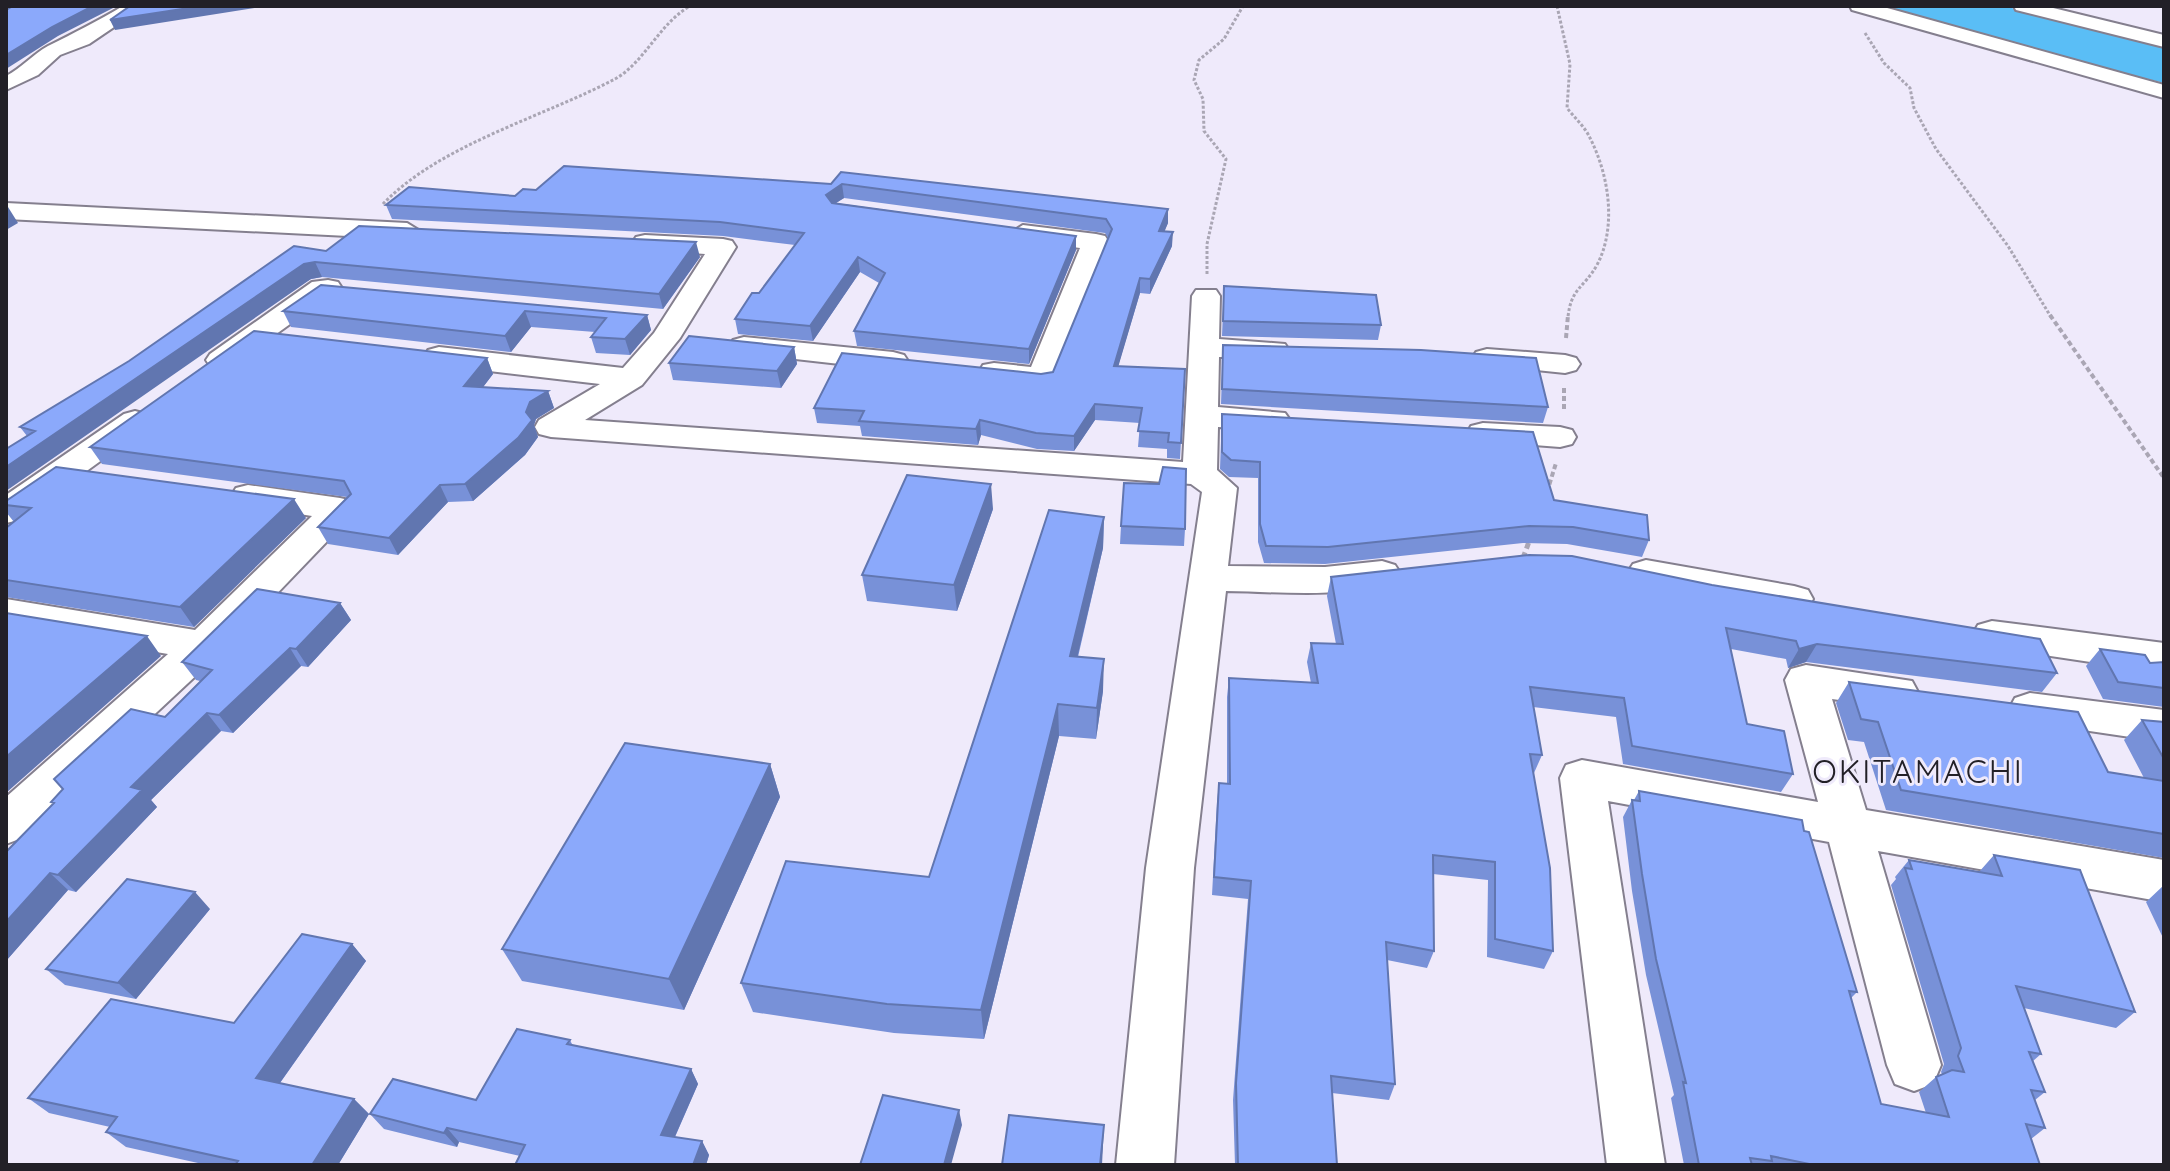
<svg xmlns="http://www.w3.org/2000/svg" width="2170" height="1171" font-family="Quicksand,sans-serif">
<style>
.water{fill:#5abef6}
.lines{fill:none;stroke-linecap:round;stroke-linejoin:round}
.minor-casing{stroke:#847f8e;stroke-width:4}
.path-far2{stroke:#aaa6b4;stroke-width:3;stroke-dasharray:3 2;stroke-linecap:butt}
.path-far1{stroke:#aaa6b4;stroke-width:4;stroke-dasharray:5 3;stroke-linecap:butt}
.path{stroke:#aaa6b4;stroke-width:5;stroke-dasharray:6 4;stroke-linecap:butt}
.minor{fill:#fff;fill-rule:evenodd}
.wall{fill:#7891d8}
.shaded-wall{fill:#6176b0}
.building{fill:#8ba9fb;stroke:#6176b0;stroke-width:2}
.labels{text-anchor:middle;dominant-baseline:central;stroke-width:6;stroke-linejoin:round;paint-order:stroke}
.quarter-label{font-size:32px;letter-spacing:2px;fill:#222027;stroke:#efeafb}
</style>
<rect width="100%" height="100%" fill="#efeafb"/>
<!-- water -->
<path class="water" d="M1881 6H2004L2164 47V83L2019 47Z"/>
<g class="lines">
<!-- minor casing -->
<g class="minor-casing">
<path id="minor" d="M123 6H145L89 44 60 55 38 75 6 90V76C22 68 33 54 48 46 74 33 98 21 123 6Z
M1850 6H1880L2164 85V98L1852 10Z
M2014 6H2045L2164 35V47L2016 10Z
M6 203 407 223 420 231 407 239 6 219Z
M1023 225 1096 234 1105 236 1109 242 1057 377 1053 384C1032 389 1004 384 983 379L979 372 983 365 994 363 1031 367 1080 248 1014 239 1010 233Z
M645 235 723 239 732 241 736 247 680 338 642 385 585 420 1183 462 1192 296 1196 290H1216L1220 296 1219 339 1285 344 1289 350 1285 356 1219 357 1218 407 1285 413 1290 420 1285 427 1274 430 1218 427 1217 470 1237 488 1228 566 1325 567 1382 561 1395 565 1401 574 1395 583C1341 598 1281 592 1226 591L1194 868 1174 1165H1116L1146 868 1202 492 1191 484 551 437 539 434 535 427 539 420 600 384 439 365 428 362 424 356 428 350 439 347 623 368 654 333 705 254 636 249 632 243 636 237Z
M328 280 338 282 342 288 338 294 329 296 232 366H210L206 360 210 354 312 282Z
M744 337 893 352 904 355 908 361 904 367 893 370 733 352 729 346 733 340Z
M1487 349 1565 355 1576 358 1580 364 1576 370 1565 373 1476 364 1472 358 1476 352Z
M135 411 146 414 151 421 146 428 19 520 6 523V495L124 414Z
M1483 423 1560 427 1572 430 1576 437 1572 444 1560 447 1471 440 1467 433 1471 426Z
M248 485 340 498 353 501 358 509 217 656 22 838 6 844V797L168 654 6 627V599L195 630 312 516 236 504 231 496 236 488Z
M1646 560 1794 586 1808 590 1813 599 1808 608 1794 612 1633 582 1627 573 1633 564Z
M1992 621 2164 643V673L1978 645 1972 635 1978 625Z
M1806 665 1912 681 1918 692 1912 703 1897 708 1832 699 1866 810 2164 860V902L1878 851 1941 1065 1933 1084 1914 1091 1895 1084 1887 1065 1829 842 1608 801 1665 1165H1607L1560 778 1566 765 1582 760 1818 802 1785 680 1791 669Z
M2030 693 2164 710V742L2015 720 2009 709 2015 698Z"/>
</g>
<!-- path-far2 -->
<path class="path-far2" d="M1557 6 1570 64 1567 108C1574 117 1585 127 1590 138 1609 175 1617 227 1597 265 1584 288 1571 288 1568 317
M1865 33 1884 63 1910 88 1914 108 1936 149 2008 246 2051 317
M383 204C439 145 543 117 615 79 643 64 660 23 690 6
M1207 274V244L1226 159 1204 131 1203 99 1194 80 1199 60 1224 39 1243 6"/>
<!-- path-far1 -->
<path class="path-far1" d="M2050 315 2164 478
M1566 338 1568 315
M1564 388V410
M1547 492 1556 463"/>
<!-- path -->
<path class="path" d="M1523 558 1530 539"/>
<!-- minor -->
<use href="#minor" class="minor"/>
</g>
<!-- wall -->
<path class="wall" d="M831 184 1168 209V223L1164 231 1172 246 1150 294 1140 293 1118 366 1185 369 1180 459 1167 458V449L1138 447 1140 423 1095 420 1074 451 1037 449 981 435 978 445 862 436 860 426 817 423 814 408 1053 372 1108 238 1105 233 844 198 836 203 1076 236V250L1029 364 857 346 854 331 879 283 860 272 813 341 738 334 735 319 759 293 795 245 723 236 392 219 386 205 515 196 536 190Z
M326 251 700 257 663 309 322 277 311 279 27 436 20 427Z
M321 285 647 315 651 330 630 355 596 353 591 337 595 332 531 327 511 352 291 327 283 311Z
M1224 286 1381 325 1378 340 1222 336Z
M1223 345 1548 407 1543 423 1221 404Z
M794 347 797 364 781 388 673 380 669 363Z
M487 358 493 374 483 387 548 391 554 408 536 419 534 425 538 437 525 455 473 501 448 502 398 555 328 544 318 527 347 497 102 464 90 447Z
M1222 414 1554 500 1649 540 1642 557 1567 544 1523 543 1325 564 1264 563 1258 542V478L1229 477 1220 469Z
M6 501 306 518 194 627 6 597V528L14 522 6 512Z
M993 509 957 611 867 601 862 575Z
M1104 517 1103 548 1078 657 1103 691 1096 739 1059 736 984 1039 894 1033 753 1012 741 983 929 877Z
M1121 526 1185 529 1184 546 1120 544Z
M1529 555 2057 673 2042 692 1806 662 1788 668 1786 659 1731 649 1747 724 1793 774 1781 792 1623 764 1616 717 1533 707 1542 755 1534 773H1533L1553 951 1544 969 1487 957 1488 880 1433 874 1434 951 1427 968 1387 960 1395 1084 1389 1100 1332 1093 1337 1165H1235L1233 1100 1248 899 1212 895 1217 802 1219 783 1227 784V697L1229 678 1311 683 1307 662 1311 643 1336 644 1327 596 1331 577Z
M340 603 351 620 308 667 301 666 233 733 221 731 151 800 157 807 76 892 68 890 6 961 53 804 51 802 165 717 200 681 196 680 182 662Z
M2100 649 2150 663 2164 662V707L2103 699 2086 666Z
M1849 682 2108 772 2144 778 2124 740 2142 720 2164 722V858L1886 810 1864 742 1848 740 1836 703Z
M770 764 780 797 684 1010 522 981 502 949Z
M1639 791 1804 831 1857 992 1851 998 1881 1104 1926 1113 1919 1092 1936 1077 1942 1074 1941 1072 1944 1064 1891 885 1896 879 1895 877 1909 860 1979 872 1994 855 2135 1012 2116 1028 2024 1008 2041 1054 2033 1061 2045 1092 2035 1100 2045 1128 2031 1139 2040 1165H1684L1671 1098 1674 1095 1646 975 1632 891 1623 817 1632 800H1634Z
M2164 885V940L2146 902Z
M210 909 136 999 65 985 46 969Z
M352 944 366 961 280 1083 354 1099 369 1114 338 1165H207L126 1147 106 1132 110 1127 49 1113 28 1098 234 1023Z
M570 1040 573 1046 691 1069 698 1084 675 1137 702 1141 709 1155 706 1165H515L520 1156 459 1142 457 1147 384 1129 370 1114 476 1100Z"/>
<!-- shaded-wall -->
<path class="shaded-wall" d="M93 6H117L58 36 6 69V55L52 27Z
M202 6H267L115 30 110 20Z
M842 184 844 198 828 208 826 195Z
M8 207 18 223 6 230V208Z
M1168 209V223L1159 245V231Z
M1173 232 1172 246 1150 294V279Z
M1076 236V250L1029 364V349Z
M696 242 700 257 663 309 659 294Z
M858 257 860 272 813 341 810 326Z
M315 262 322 277 311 279 6 491V467L304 264Z
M1140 278V293L1114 381V366Z
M525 311 531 327 511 352 505 336Z
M647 315 651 330 630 355 625 339Z
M794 347 797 364 781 388 777 371Z
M487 358 493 374 471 403 464 386Z
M548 391 554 408 536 419 534 425 538 437 525 455 473 501 465 484 526 412 530 402Z
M1095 404V420L1074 451V436Z
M980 420 981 435 978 445 976 429Z
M991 484 993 509 957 611 954 585Z
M440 485 448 502 398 555 389 538Z
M294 499 306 518 194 627 180 607Z
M1104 517 1103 548 1070 688V656Z
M340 603 351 620 308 667 296 649Z
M147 636 161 656 6 793V757Z
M1817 644 1806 662 1788 668 1799 649Z
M290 648 301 666 233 733 219 715Z
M1104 659 1103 691 1096 739 1097 708Z
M1058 704 1059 736 984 1039 981 1010Z
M207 713 221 731 151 800 157 807 76 892 58 875 131 787Z
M770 764 780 797 684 1010 669 979Z
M50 873 68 890 6 961V922Z
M195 892 210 909 136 999 118 983Z
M352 944 366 961 272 1094 256 1078Z
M691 1069 698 1084 669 1150 661 1135Z
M354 1099 369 1114 338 1165H312Z
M959 1110 962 1125 951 1165H944Z
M1104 1125 1102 1165H1100Z
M447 1128 459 1142 457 1147 444 1133Z
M702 1141 709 1155 706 1165H693Z"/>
<!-- building -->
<path class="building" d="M13 6H93L52 27 6 55V10Z
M130 6H202L110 20Z
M564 166 831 184 841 172 1168 209 1159 231 1173 232 1150 279 1140 278 1114 366 1185 369 1181 443 1168 442 1169 433 1138 431 1142 408 1095 404 1074 436 1036 433 980 420 976 429 859 421 864 411 814 408 842 353 1041 374 1053 372 1112 229 1106 219 842 184 826 195 832 203 1076 236 1029 349 854 331 885 273 858 257 810 326 735 319 752 293H759L804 233 720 222 386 205 409 187 515 196 523 189 536 190Z
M359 226 696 242 659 294 315 262 304 264 6 467V449L35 431 20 427 129 361 294 246 326 251Z
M321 285 647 315 625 339 591 337 606 318 525 311 505 336 283 311Z
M1224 286 1376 295 1381 325 1223 321Z
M254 331 487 358 464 386 548 391 530 402 526 412 532 420 518 438 465 484 440 485 389 538 318 527 351 494 344 481 90 447Z
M689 336 794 347 777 371 669 363Z
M1223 345 1421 350 1536 358 1548 407 1222 389Z
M1222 414 1533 432 1554 500 1647 515 1649 540 1573 527 1529 526 1328 547 1266 546 1260 524V462L1231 460 1222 452Z
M56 467 294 499 180 607 6 580V528L31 508 6 505V501Z
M1163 467 1186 469 1185 529 1121 526 1124 483 1159 484Z
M907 475 991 484 954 585 862 575Z
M1049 510 1104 517 1070 656 1104 659 1097 708 1058 704 981 1010 887 1004 741 983 786 861 929 877Z
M1529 555 1572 556 1712 585 2040 639 2057 673 1817 644 1799 649 1796 641 1726 628 1747 724 1784 731 1793 774 1632 746 1624 698 1530 687 1542 755 1530 754 1550 868 1553 951 1495 939V862L1433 855 1434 951 1386 942 1395 1084 1331 1076 1337 1165H1238L1236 1083 1251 881 1214 877 1219 783 1230 784 1229 678 1318 683 1311 643 1343 644 1331 577Z
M257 589 340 603 296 649 290 648 219 715 207 713 131 787 142 790 58 875 50 873 6 922V852L54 803 51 802 63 789 54 779 131 709 165 717 212 670 182 662Z
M6 613 147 636 6 757Z
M2100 649 2145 655 2150 663 2164 662V688L2118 682Z
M1849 682 2078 712 2108 772 2164 781V834L1901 790 1878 722 1861 719Z
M2142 720 2164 722V759Z
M625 743 770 764 669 979 502 949Z
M1639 791 1802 820 1804 831 1809 832 1857 992 1849 991 1881 1104 1949 1117 1936 1077 1952 1070 1964 1072 1958 1056 1961 1048 1905 868 1912 869 1909 860 2002 876 1994 855 2080 870 2135 1012 2016 986 2041 1054 2029 1052 2045 1092 2031 1090 2045 1128 2026 1124 2040 1165H1814L1771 1156 1772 1161 1750 1158 1752 1165H1699L1683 1082 1686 1083 1656 959 1642 874 1632 800 1640 801Z
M127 879 195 892 118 983 46 969Z
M302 934 352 944 256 1078 354 1099 312 1165H235L238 1161 106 1132 117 1117 28 1098 111 999 234 1023Z
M517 1029 570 1040 567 1044 691 1069 661 1135 702 1141 693 1165H515L525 1145 447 1128 444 1133 370 1114 393 1079 476 1100Z
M883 1095 959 1110 944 1165H860Z
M1009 1115 1104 1125 1100 1165H1002Z"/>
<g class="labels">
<!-- quarter labels -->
<g class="quarter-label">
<text x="1918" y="771">OKITAMACHI</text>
</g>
</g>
<!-- border -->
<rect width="2170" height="1171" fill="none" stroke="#222027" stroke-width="16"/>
</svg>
